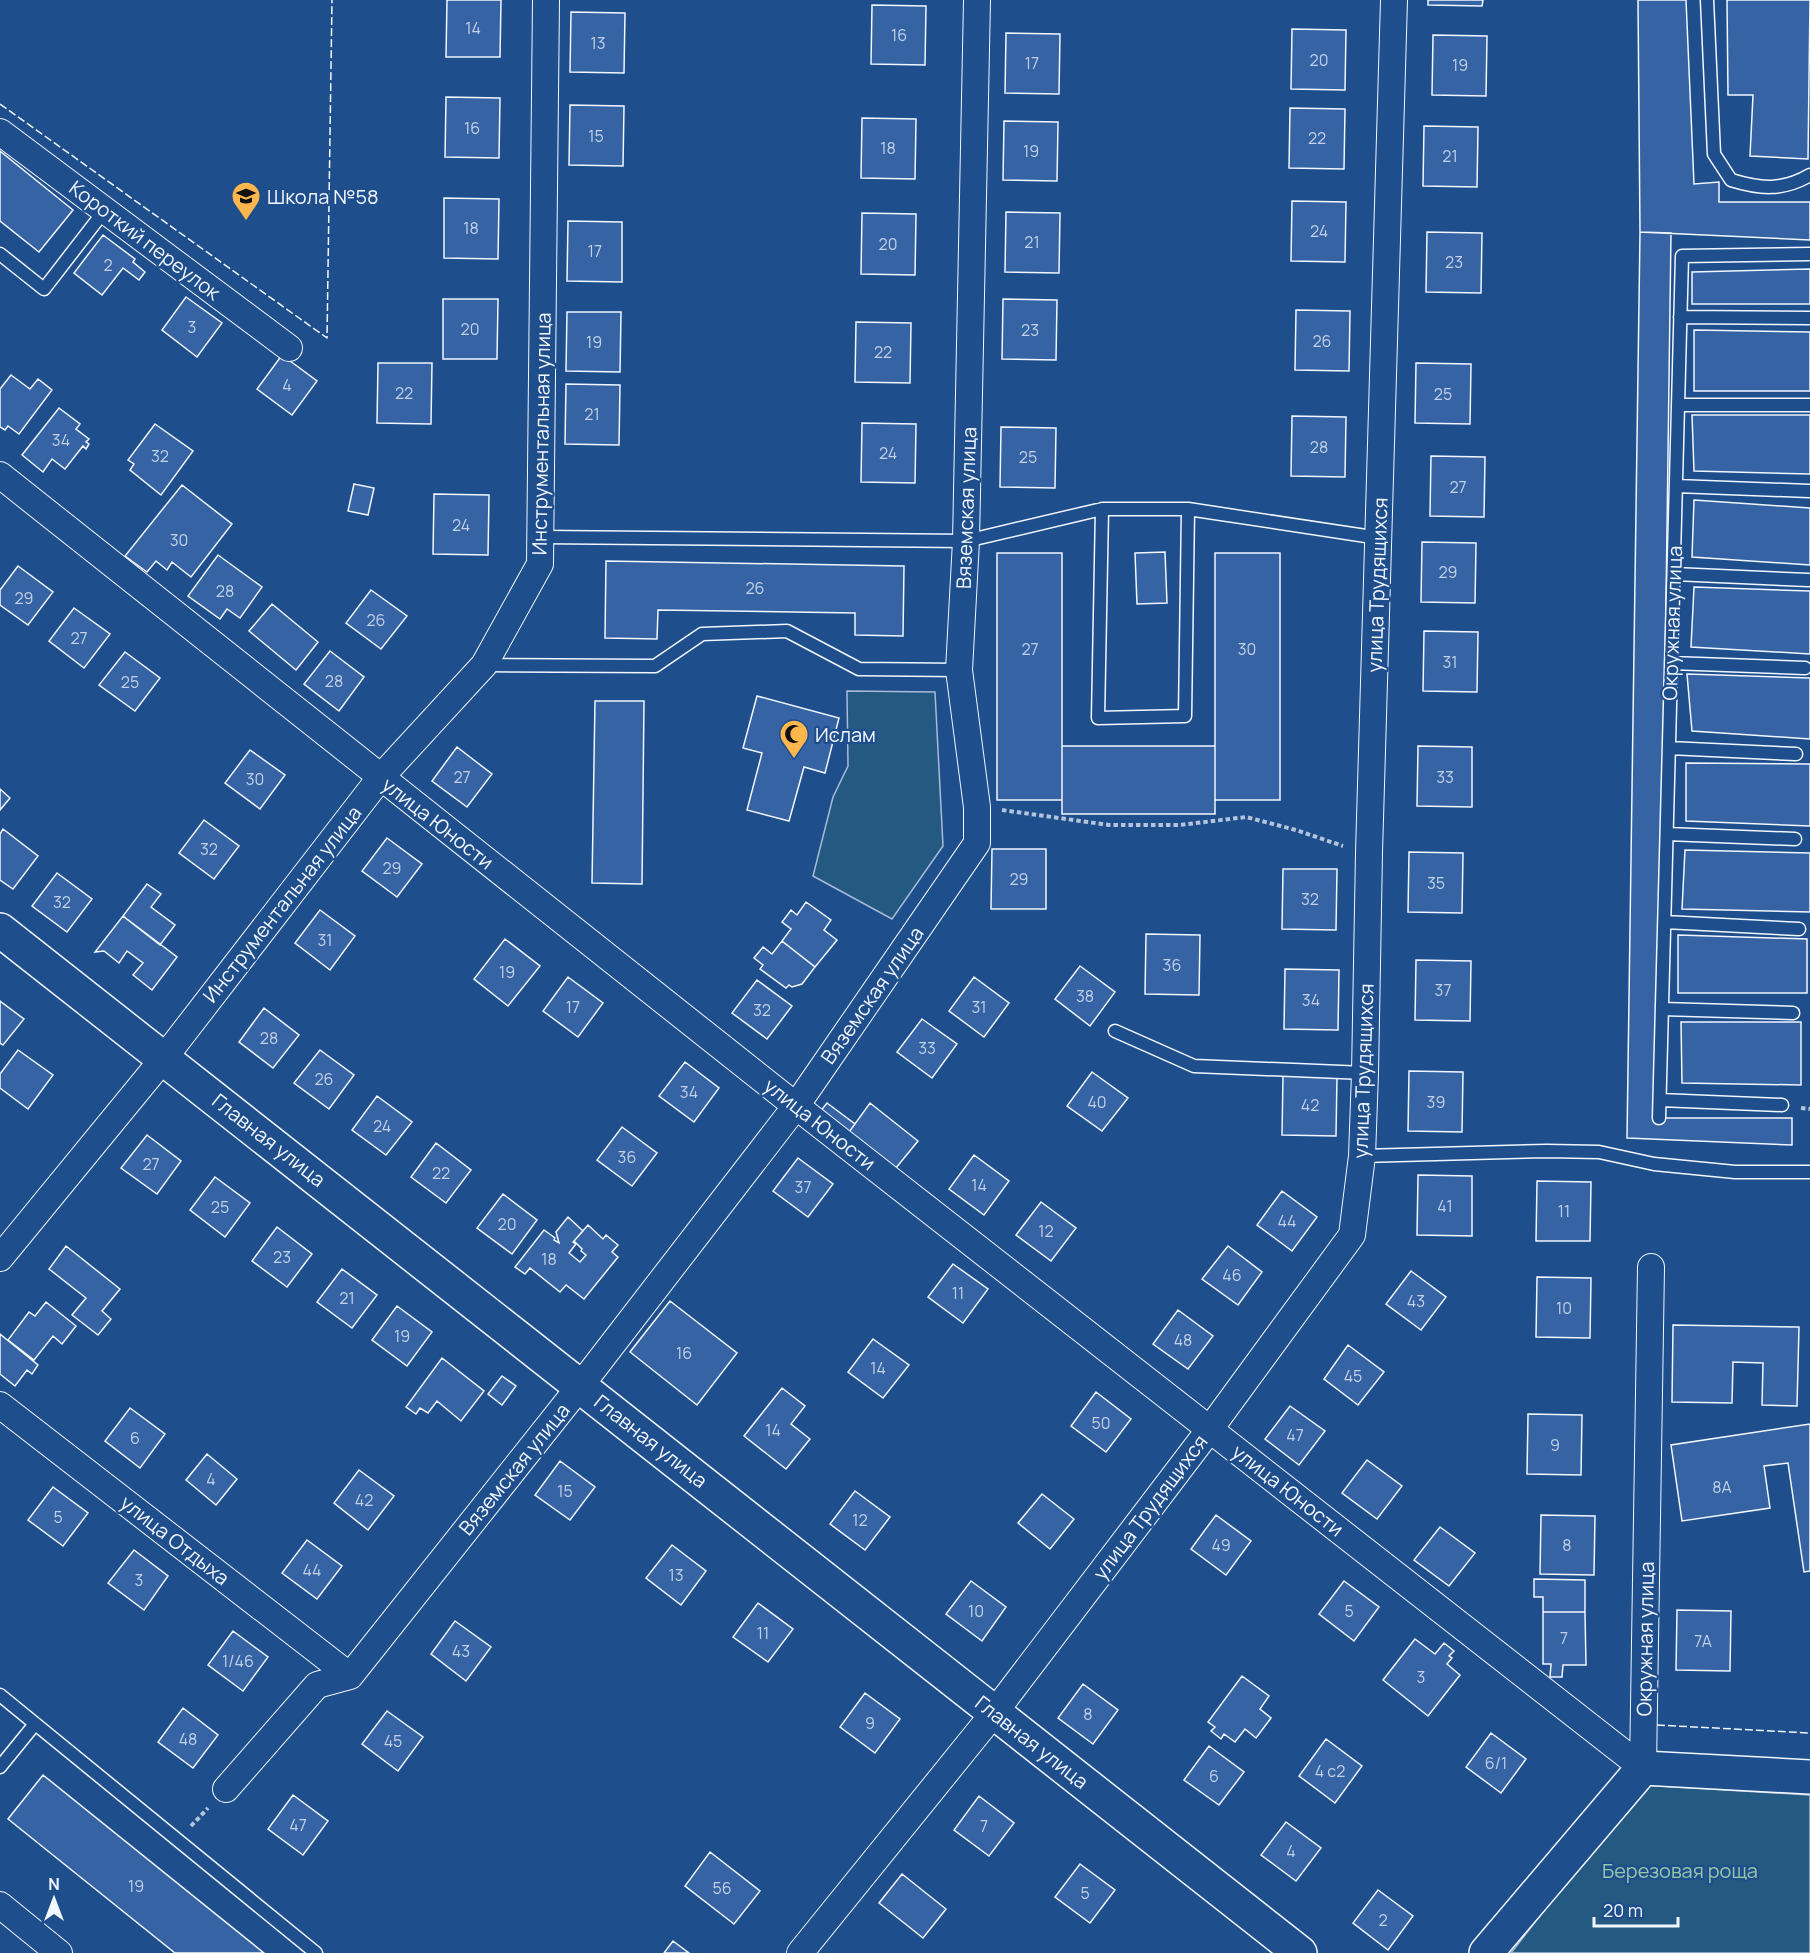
<svg xmlns="http://www.w3.org/2000/svg" width="1810" height="1953" font-family="Manrope,sans-serif">
<style>
.green{fill:#245a82;stroke:#a8bbd7;stroke-width:1.5}
.building{fill:#3563a3;stroke:#f2f6ff;stroke-width:1.5}
.lines{fill:none;stroke-linecap:round;stroke-linejoin:round}
.lane-casing{stroke:#f2f6ff;stroke-width:15}
.street-casing{stroke:#f2f6ff;stroke-width:28}
.secondary-casing{stroke:#f2f6ff;stroke-width:36}
.path{stroke:#b3c4dc;stroke-width:4;stroke-dasharray:4.5 3;stroke-linecap:butt}
.lane{stroke:#1f4e8c;stroke-width:12}
.street{stroke:#1f4e8c;stroke-width:26}
.secondary{stroke:#1f4e8c;stroke-width:33}
.fence{stroke:#f2f6ff;stroke-width:1.5;stroke-dasharray:8 3;stroke-linecap:butt}
.labels{text-anchor:middle;dominant-baseline:central;stroke-width:4.5;stroke-linejoin:round;paint-order:stroke}
.number-label{font-size:16px;fill:#c3d1e8}
.poi-label{font-size:20px;fill:#f2f6ff;stroke:#1f4e8c;text-anchor:start}
.street-label{font-size:20px;fill:#f2f6ff;stroke:#1f4e8c}
.park-label{font-size:20px;fill:#97c8a6;stroke:#1f4e8c}
</style>
<rect width="100%" height="100%" fill="#1f4e8c"/>
<!-- green -->
<path class="green" d="M847 691 935 692 943 846 892 919 813 876 833 797 848 766Z
M1642 1785 1810 1795V1953H1511Z"/>
<!-- building -->
<path class="building" d="M447 0H501L500 57H446Z
M1428 0H1483L1482 6 1428 5Z
M1638 0H1686L1694 184 1719 182V202H1810V240L1640 232Z
M1727 0H1810L1808 159 1750 156 1753 95H1728Z
M872 5 926 6 925 65 871 64Z
M571 12 625 13 624 73 570 72Z
M1292 29 1346 30 1345 90 1291 89Z
M1006 33 1060 34 1059 94 1005 93Z
M1433 35 1487 36 1486 96 1432 95Z
M446 97 500 98 499 158 445 157Z
M570 105 624 106 623 166 569 165Z
M1290 108 1345 109 1344 169 1289 168Z
M862 118 916 119 915 179 861 178Z
M1004 121 1058 122 1057 181 1003 180Z
M1424 126 1478 127 1477 187 1423 186Z
M0 151 73 210 39 252 0 221Z
M444 198 499 199 498 259 444 258Z
M1292 201 1346 202 1345 262 1291 261Z
M1006 212 1060 213 1059 273 1005 272Z
M862 213 916 214 915 275 861 274Z
M568 221 622 222V282L567 281Z
M1427 232 1482 233 1481 293 1426 292Z
M1640 232 1671 233 1659 1118H1792V1145L1627 1138Z
M103 235 135 259 133 262 145 272 139 280 123 268 102 295 74 273Z
M1810 269V304H1692V272Z
M186 297 222 323 197 357 162 330Z
M443 299H498L497 359H443Z
M1003 299 1057 300 1056 360 1002 359Z
M1296 310 1350 311 1349 371 1295 370Z
M567 312H621L620 372 566 371Z
M856 322 911 323 910 383 855 382Z
M1694 330 1810 332V391H1694Z
M282 355 317 381 292 415 257 389Z
M378 363H432L431 424 377 423Z
M1416 363 1471 364 1470 424 1415 423Z
M11 375 30 389 38 379 52 390 19 434 8 426 5 430 0 427V389Z
M566 384 620 385 619 445 565 444Z
M59 408 80 424 76 429 89 439 86 442 89 444 86 449 83 446 65 469 52 459 43 472 22 455Z
M1692 415H1810V474L1694 471Z
M1292 416 1346 417 1345 477 1291 476Z
M862 423 916 424 915 483 861 482Z
M155 424 193 451 161 495 130 470 134 464 128 460Z
M1001 427 1056 428 1055 488 1000 487Z
M1431 456 1485 457 1484 517 1430 516Z
M354 484 374 488 368 515 348 511Z
M182 485 232 524 191 577 172 562 167 570 156 561 147 572 125 556Z
M434 494 489 495 488 555 433 554Z
M1694 500 1810 508V565L1692 557Z
M1422 542 1476 543 1475 603 1421 602Z
M1165 552 1167 603 1137 604 1135 553Z
M997 553H1062V800H997Z
M1215 553H1280V800H1215Z
M218 555 262 587 240 618 227 609 220 619 188 596Z
M606 561 904 566 903 636 855 635V613L658 610 657 639 605 638Z
M18 566 53 592 28 625 0 605V590Z
M1694 587 1810 591V654L1691 647Z
M371 590 407 616 381 649 346 623Z
M272 604 318 642 296 670 249 631Z
M74 608 110 634 84 668 49 641Z
M1424 631 1478 632 1477 692 1423 691Z
M330 651 364 677 339 711 304 684Z
M125 652 160 678 135 711 99 685Z
M1687 674 1810 678V739L1692 731Z
M757 696 839 718 825 773 804 767 789 821 747 810 762 753 743 748Z
M595 701H644L642 884 592 883Z
M1062 746H1215V814H1062Z
M1418 746 1472 747V807L1417 806Z
M457 747 492 774 467 807 432 781Z
M250 750 285 775 260 809 225 783Z
M1686 763 1810 764V826L1686 821Z
M0 789 10 798 0 810Z
M204 820 239 846 214 879 179 853Z
M3 829 38 856 13 889 0 880V834Z
M387 838 422 864 397 897 362 871Z
M992 849H1046V909H991Z
M1685 850 1810 853V912L1682 909Z
M1409 852 1463 853 1462 913 1408 912Z
M1283 869H1337L1336 930 1282 929Z
M57 873 92 899 67 932 32 906Z
M147 884 161 894 151 907 175 925 160 945 123 916Z
M806 902 831 920 824 930 837 940 815 967 782 941 791 929 782 922 791 910 797 915Z
M320 910 355 936 330 970 295 943Z
M123 916 177 957 152 990 133 975 143 963 127 951 119 963 104 951 95 952Z
M1146 934 1200 935 1199 995 1145 994Z
M1678 935 1807 939V993H1678Z
M505 939 540 966 508 1006 474 979Z
M782 941 815 967 802 984 792 987 789 985 786 988 760 969 763 965 754 958 763 947 772 954Z
M1416 960 1471 961 1470 1021 1415 1020Z
M1080 966 1115 992 1090 1026 1055 999Z
M1285 969 1339 970 1338 1030 1284 1029Z
M568 977 603 1003 578 1037 543 1011Z
M974 977 1009 1003 984 1037 949 1011Z
M757 980 792 1006 767 1039 732 1013Z
M0 1001 24 1019 3 1045 0 1043Z
M264 1008 299 1035 273 1068 239 1042Z
M922 1019 957 1044 932 1078 897 1052Z
M1681 1022H1801V1085L1682 1083Z
M18 1050 53 1075 28 1109 0 1088V1074Z
M320 1050 354 1075 329 1109 294 1083Z
M685 1062 719 1088 694 1122 659 1096Z
M1409 1071 1463 1072 1462 1132 1408 1131Z
M1092 1072 1128 1098 1102 1131 1067 1106Z
M1283 1075 1337 1076 1336 1136 1282 1135Z
M377 1096 412 1122 386 1155 352 1130Z
M827 1103 855 1124 844 1139 815 1118Z
M870 1103 918 1141 891 1174 844 1139Z
M622 1127 657 1153 632 1186 597 1160Z
M147 1135 181 1161 157 1194 121 1168Z
M436 1143 471 1170 446 1203 411 1177Z
M974 1155 1009 1181 984 1215 949 1189Z
M798 1158 833 1184 808 1217 773 1191Z
M1418 1175 1472 1176V1236L1417 1235Z
M215 1177 250 1203 225 1237 190 1210Z
M1537 1181 1591 1182 1590 1241H1536Z
M1282 1191 1317 1217 1292 1251 1257 1225Z
M503 1194 537 1220 512 1254 477 1228Z
M1041 1202 1076 1228 1051 1261 1016 1235Z
M568 1217 583 1231 573 1242 576 1244 569 1253 580 1262 586 1255 581 1251 582 1249 574 1241 588 1225 603 1239 606 1235 618 1245 612 1252 618 1257 584 1299 566 1285 560 1292 530 1268 525 1274 515 1267 544 1230 555 1238 554 1240 559 1243 556 1232Z
M277 1227 312 1254 287 1287 252 1261Z
M66 1246 120 1289 102 1311 111 1319 98 1335 72 1315 86 1298 49 1269Z
M1228 1246 1262 1272 1238 1305 1202 1279Z
M953 1264 988 1289 963 1323 928 1297Z
M342 1269 377 1295 352 1328 317 1302Z
M1411 1271 1446 1297 1421 1330 1386 1304Z
M1537 1277 1591 1278 1590 1338 1536 1337Z
M670 1301 737 1353 697 1405 630 1352Z
M46 1302 76 1326 62 1344 53 1336 34 1360 8 1340 29 1312 35 1316Z
M397 1306 432 1332 407 1366 372 1340Z
M1178 1310 1213 1336 1188 1369 1153 1344Z
M1673 1325 1799 1327 1797 1406 1762 1405 1763 1363 1733 1362 1732 1403 1672 1402Z
M0 1334 38 1365 32 1374 27 1370 15 1386 0 1374Z
M873 1339 909 1365 883 1398 848 1372Z
M1348 1345 1384 1372 1358 1405 1324 1379Z
M442 1358 484 1391 461 1421 437 1401 428 1413 420 1408 416 1414 406 1407Z
M502 1376 516 1386 502 1405 488 1394Z
M782 1388 805 1406 791 1424 810 1439 786 1469 744 1436Z
M1096 1392 1131 1419 1106 1452 1071 1426Z
M1290 1406 1325 1431 1299 1465 1265 1439Z
M130 1408 165 1434 140 1468 105 1441Z
M1528 1414 1582 1415 1581 1475 1527 1474Z
M1810 1424V1571L1804 1572 1788 1463 1764 1466 1770 1508 1682 1521 1671 1445Z
M207 1454 237 1479 216 1505 186 1480Z
M1367 1460 1402 1486 1377 1519 1342 1493Z
M560 1461 595 1487 570 1520 535 1495Z
M359 1470 394 1496 368 1530 334 1503Z
M53 1487 88 1513 63 1546 28 1520Z
M855 1491 890 1517 865 1550 830 1524Z
M1042 1494 1074 1519 1050 1549 1018 1523Z
M1216 1515 1251 1541 1226 1575 1191 1549Z
M1541 1515 1595 1516 1594 1575 1540 1574Z
M1440 1527 1475 1553 1449 1586 1414 1560Z
M307 1540 342 1566 317 1599 282 1573Z
M672 1545 706 1571 681 1605 646 1578Z
M134 1550 168 1576 144 1610 108 1583Z
M1534 1579 1585 1580V1612H1543V1597H1534Z
M971 1581 1006 1607 982 1641 946 1614Z
M1344 1581 1379 1607 1354 1641 1319 1614Z
M758 1603 793 1629 768 1662 733 1637Z
M1677 1610 1731 1611 1730 1671 1676 1670Z
M1543 1612H1585L1586 1665H1563L1562 1677H1550L1551 1664H1543Z
M455 1621 491 1647 466 1681 431 1654Z
M233 1631 268 1657 243 1691 208 1665Z
M1415 1639 1435 1654 1444 1643 1454 1651 1449 1656 1452 1658 1447 1664 1460 1675 1428 1716 1383 1680Z
M1242 1676 1269 1696 1260 1709 1271 1718 1256 1738 1245 1729 1235 1742 1224 1734 1221 1739 1211 1731 1215 1727 1208 1722Z
M1083 1684 1118 1710 1093 1744 1058 1718Z
M865 1693 900 1719 875 1753 840 1727Z
M183 1708 218 1735 193 1768 158 1742Z
M387 1711 423 1737 398 1771 362 1744Z
M1491 1733 1526 1759 1501 1793 1466 1767Z
M1326 1739 1362 1766 1335 1803 1299 1776Z
M1209 1746 1244 1772 1219 1805 1184 1780Z
M43 1775 264 1953H175L8 1819Z
M293 1795 328 1821 303 1855 268 1829Z
M979 1796 1014 1823 989 1856 954 1830Z
M1286 1822 1321 1848 1296 1881 1261 1855Z
M710 1852 760 1891 734 1924 685 1886Z
M1080 1864 1115 1890 1090 1923 1055 1897Z
M902 1874 946 1909 923 1938 879 1903Z
M1378 1890 1413 1916 1388 1950 1353 1923Z
M673 1941 689 1953H664Z"/>
<g class="lines">
<!-- lane casing -->
<g class="lane-casing">
<path id="lane" d="M1707 0 1714 154 1731 180C1760 189 1783 191 1810 175
M0 254 44 289 105 210
M1680 317 1810 318
M1678 405H1810
M1676 486 1809 491
M1102 509 1098 718 1185 716 1188 509
M540 537 966 541 1102 509H1188L1379 538
M1674 574 1808 580
M1671 663 1805 668
M484 665 655 666 702 634 787 631 859 669 959 670
M1669 748 1796 754
M1667 834 1795 839
M1665 922 1799 929
M1662 1009 1793 1013
M1115 1031 1194 1066 1365 1073
M1660 1100 1782 1105
M1659 1118 1682 256 1810 254
M1362 1156 1547 1151 1599 1152 1654 1164 1735 1172H1810
M0 1695 316 1953
M0 1767 35 1724"/>
</g>
<!-- street casing -->
<g class="street-casing">
<path id="street" d="M0 132 289 348
M0 475 796 1106 1643 1768
M0 1258 164 1058 380 778 484 665 540 564 546 0
M0 1405 350 1676
M1643 1768 1651 1267
M226 1789 317 1685 350 1676 581 1385 796 1106 977 843V807L959 670 966 541 977 0
M0 1905 59 1953
M800 1953 994 1713 1210 1429 1352 1235 1362 1156 1365 1073 1369 853 1394 0"/>
</g>
<!-- secondary casing -->
<g class="secondary-casing">
<path id="secondary" d="M0 930 1300 1953
M1486 1953 1643 1768 1810 1777"/>
</g>
<!-- path -->
<path class="path" d="M1002 810 1109 825H1180L1246 817 1296 830 1343 846
M1801 1108 1810 1109
M191 1826 208 1808"/>
<!-- lane -->
<use href="#lane" class="lane"/>
<!-- street -->
<use href="#street" class="street"/>
<!-- secondary -->
<use href="#secondary" class="secondary"/>
<!-- fence -->
<path class="fence" d="M0 104 327 338 332 0
M1657 1725 1810 1733"/>
</g>
<!-- icons -->
<defs>
<g id="school-pin" transform="scale(1.5)"><path d="M0 17L-7.5 6A9.5 9.5 0 1 1 7.5 6Z" fill="#ffb74d" stroke="#1f4e8c"/><path d="M0-5L7-2L0 1L-7-2ZM-4 1L0 2.5L4 1V4Q0 6-4 4Z" fill="#111"/></g>
<g id="mosque-pin" transform="scale(1.5)"><path d="M0 17L-7.5 6A9.5 9.5 0 1 1 7.5 6Z" fill="#ffb74d" stroke="#1f4e8c"/><path d="M3.5-4.9A6 6 0 1 0 3.5 4.9A5 5 0 1 1 3.5-4.9Z" fill="#111"/></g>
</defs>
<g fill-rule="evenodd">
<use href="#school-pin" x="246" y="196"/>
<use href="#mosque-pin" x="794" y="734"/>
</g>
<g class="labels">
<!-- number labels -->
<g class="number-label">
<text x="473" y="28">14</text>
<text x="899" y="35">16</text>
<text x="598" y="43">13</text>
<text x="1319" y="60">20</text>
<text x="1032" y="63">17</text>
<text x="1460" y="65">19</text>
<text x="472" y="128">16</text>
<text x="596" y="136">15</text>
<text x="1317" y="138">22</text>
<text x="888" y="148">18</text>
<text x="1031" y="151">19</text>
<text x="1450" y="156">21</text>
<text x="471" y="228">18</text>
<text x="1319" y="231">24</text>
<text x="1032" y="242">21</text>
<text x="888" y="244">20</text>
<text x="595" y="251">17</text>
<text x="1454" y="262">23</text>
<text x="108" y="265">2</text>
<text x="192" y="327">3</text>
<text x="470" y="329">20</text>
<text x="1030" y="330">23</text>
<text x="1322" y="341">26</text>
<text x="594" y="342">19</text>
<text x="883" y="352">22</text>
<text x="287" y="385">4</text>
<text x="404" y="393">22</text>
<text x="1443" y="394">25</text>
<text x="592" y="414">21</text>
<text x="61" y="440">34</text>
<text x="1319" y="447">28</text>
<text x="888" y="453">24</text>
<text x="160" y="456">32</text>
<text x="1028" y="457">25</text>
<text x="1458" y="487">27</text>
<text x="461" y="525">24</text>
<text x="179" y="540">30</text>
<text x="1448" y="572">29</text>
<text x="755" y="588">26</text>
<text x="225" y="591">28</text>
<text x="24" y="598">29</text>
<text x="376" y="620">26</text>
<text x="79" y="638">27</text>
<text x="1030" y="649">27</text>
<text x="1247" y="649">30</text>
<text x="1450" y="662">31</text>
<text x="334" y="681">28</text>
<text x="130" y="682">25</text>
<text x="462" y="777">27</text>
<text x="1445" y="777">33</text>
<text x="255" y="779">30</text>
<text x="209" y="849">32</text>
<text x="392" y="868">29</text>
<text x="1019" y="879">29</text>
<text x="1436" y="883">35</text>
<text x="1310" y="899">32</text>
<text x="62" y="902">32</text>
<text x="325" y="940">31</text>
<text x="1172" y="965">36</text>
<text x="507" y="972">19</text>
<text x="1443" y="990">37</text>
<text x="1085" y="996">38</text>
<text x="1311" y="1000">34</text>
<text x="573" y="1007">17</text>
<text x="979" y="1007">31</text>
<text x="762" y="1010">32</text>
<text x="269" y="1038">28</text>
<text x="927" y="1048">33</text>
<text x="324" y="1079">26</text>
<text x="689" y="1092">34</text>
<text x="1097" y="1102">40</text>
<text x="1436" y="1102">39</text>
<text x="1310" y="1105">42</text>
<text x="382" y="1126">24</text>
<text x="627" y="1157">36</text>
<text x="151" y="1164">27</text>
<text x="441" y="1173">22</text>
<text x="979" y="1185">14</text>
<text x="803" y="1187">37</text>
<text x="1445" y="1206">41</text>
<text x="220" y="1207">25</text>
<text x="1564" y="1211">11</text>
<text x="1287" y="1221">44</text>
<text x="507" y="1224">20</text>
<text x="1046" y="1231">12</text>
<text x="282" y="1257">23</text>
<text x="549" y="1259">18</text>
<text x="1232" y="1275">46</text>
<text x="958" y="1293">11</text>
<text x="347" y="1298">21</text>
<text x="1416" y="1301">43</text>
<text x="1564" y="1308">10</text>
<text x="402" y="1336">19</text>
<text x="1183" y="1340">48</text>
<text x="684" y="1353">16</text>
<text x="878" y="1368">14</text>
<text x="1353" y="1376">45</text>
<text x="1101" y="1423">50</text>
<text x="773" y="1430">14</text>
<text x="1295" y="1435">47</text>
<text x="135" y="1438">6</text>
<text x="1555" y="1445">9</text>
<text x="211" y="1479">4</text>
<text x="1722" y="1487">8А</text>
<text x="565" y="1491">15</text>
<text x="364" y="1500">42</text>
<text x="58" y="1517">5</text>
<text x="860" y="1520">12</text>
<text x="1221" y="1545">49</text>
<text x="1567" y="1545">8</text>
<text x="312" y="1570">44</text>
<text x="676" y="1575">13</text>
<text x="139" y="1580">3</text>
<text x="976" y="1611">10</text>
<text x="1349" y="1611">5</text>
<text x="763" y="1633">11</text>
<text x="1564" y="1638">7</text>
<text x="1703" y="1641">7А</text>
<text x="461" y="1651">43</text>
<text x="238" y="1661">1/46</text>
<text x="1421" y="1677">3</text>
<text x="1088" y="1714">8</text>
<text x="870" y="1723">9</text>
<text x="188" y="1739">48</text>
<text x="393" y="1741">45</text>
<text x="1496" y="1763">6/1</text>
<text x="1330" y="1771">4 с2</text>
<text x="1214" y="1776">6</text>
<text x="298" y="1825">47</text>
<text x="984" y="1826">7</text>
<text x="1291" y="1851">4</text>
<text x="136" y="1886">19</text>
<text x="722" y="1888">56</text>
<text x="1085" y="1893">5</text>
<text x="1383" y="1920">2</text>
</g>
<!-- poi labels -->
<g class="poi-label">
<text x="267" y="196">Школа №58</text>
<text x="815" y="734">Ислам</text>
</g>
<!-- street labels -->
<g class="street-label">
<text transform="translate(145 240) rotate(37)">Короткий переулок</text>
<text transform="translate(541 434) rotate(-89)">Инструментальная улица</text>
<text transform="translate(966 508) rotate(-88)">Вяземская улица</text>
<text transform="translate(1377 585) rotate(-88)">улица Трудящихся</text>
<text transform="translate(1672 623) rotate(-88)">Окружная улица</text>
<text transform="translate(438 823) rotate(38)">улица Юности</text>
<text transform="translate(282 904) rotate(-52)">Инструментальная улица</text>
<text transform="translate(872 995) rotate(-55)">Вяземская улица</text>
<text transform="translate(1363 1071) rotate(-88)">улица Трудящихся</text>
<text transform="translate(820 1124) rotate(38)">улица Юности</text>
<text transform="translate(269 1140) rotate(38)">Главная улица</text>
<text transform="translate(651 1441) rotate(38)">Главная улица</text>
<text transform="translate(514 1469) rotate(-51)">Вяземская улица</text>
<text transform="translate(1288 1490) rotate(38)">улица Юности</text>
<text transform="translate(1150 1507) rotate(-53)">улица Трудящихся</text>
<text transform="translate(175 1540) rotate(38)">улица Отдыха</text>
<text transform="translate(1645 1639) rotate(-89)">Окружная улица</text>
<text transform="translate(1032 1742) rotate(38)">Главная улица</text>
</g>
<!-- park labels -->
<g class="park-label">
<text x="1680" y="1870">Березовая роща</text>
</g>
</g>
<!-- north arrow -->
<g transform="translate(54 1899)" stroke="#1f4e8c" stroke-width="4.5" paint-order="stroke">
<path d="M0-4.5L10 22L0 15L-10 22Z" fill="#f2f6ff"/>
<text y="-9" font-size="16" font-weight="bold" text-anchor="middle" fill="#f2f6ff">N</text>
</g>
<!-- scale -->
<path d="M1594 1917v9h84v-9" fill="none" stroke="#f2f6ff" stroke-width="3"/>
<text x="1603" y="1917" font-size="18" fill="#f2f6ff" stroke="#1f4e8c" stroke-width="4.5" paint-order="stroke">20 m</text>
</svg>
